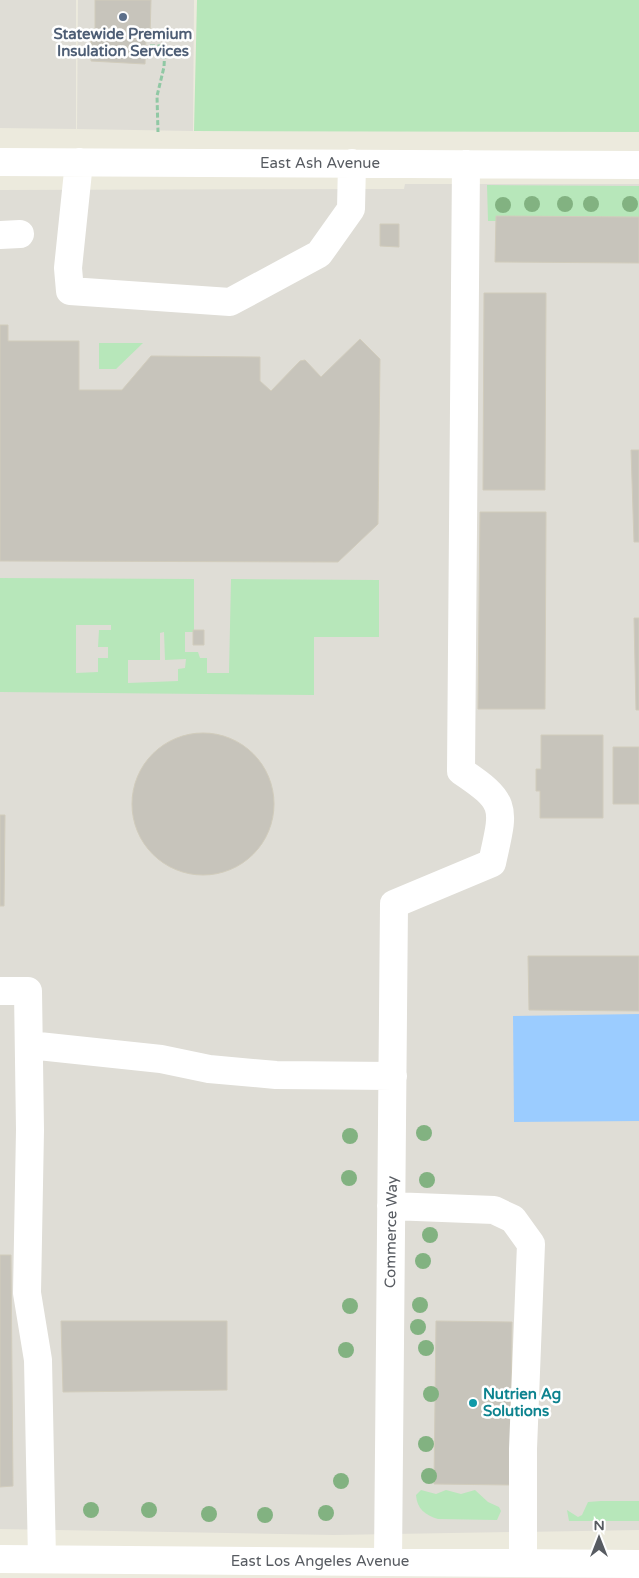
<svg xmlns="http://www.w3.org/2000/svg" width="639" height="1578" font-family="'Varela Round',sans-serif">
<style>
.industrial{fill:#dfddd6}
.green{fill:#b7e7ba;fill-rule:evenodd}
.water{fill:#9bccff}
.building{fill:#c7c4bb;stroke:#d1ccbc}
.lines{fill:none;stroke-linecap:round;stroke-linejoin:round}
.path{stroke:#90c8a4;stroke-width:3;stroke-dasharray:5 2.5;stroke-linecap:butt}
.minor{stroke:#fff;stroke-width:28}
.tree{fill:#82b281}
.service-dot{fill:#5c6f8a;stroke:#fff;stroke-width:2}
.culture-dot{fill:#0f9aa8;stroke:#fff;stroke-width:2}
.labels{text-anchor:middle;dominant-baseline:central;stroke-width:5;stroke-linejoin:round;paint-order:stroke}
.service-label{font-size:15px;font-weight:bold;fill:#4e5e75;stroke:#fff}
.street-label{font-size:15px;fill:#575b61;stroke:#fff}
.culture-label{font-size:15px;font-weight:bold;fill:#0d838f;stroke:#fff;text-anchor:start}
</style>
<rect width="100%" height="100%" fill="#eceadd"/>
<!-- industrial -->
<path class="industrial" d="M0 0H76V129L0 128Z
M78 0H194L193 131 77 129Z
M405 184H639V1530L334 1535 0 1529V190L404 189Z"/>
<!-- green -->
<path class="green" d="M197 0H639V132L194 131Z
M487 185 639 186V221H488Z
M99 343H143L116 369H99Z
M0 578 194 579V632H185V652H198L200 658H207V673H229L231 579 379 580V637H314V695L0 692ZM76 625H111V630H99L98 647H108V658H98V672L76 673ZM164 632 165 660 186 659 185 668 178 669V681L128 683V660H160V633Z
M421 1490 436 1494 446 1490 461 1494 475 1490 488 1502 499 1507 501 1511 497 1520 438 1519C425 1515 417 1509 416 1495Z
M601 1501H639V1521H569L567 1510 578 1517 582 1515 588 1502Z"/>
<!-- water -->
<path class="water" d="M639 1014V1121L514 1122 513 1016Z"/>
<!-- building -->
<path class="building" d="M95 0H151L150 37H146L145 64 91 61V34H95Z
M496 216 639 217V263L495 262Z
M380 224H399V247L380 246Z
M484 293H546L545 490H483Z
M0 325H8V341H79V390H122L151 356 260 357V381L271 391 300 361 305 360 321 377 360 339 380 359 378 524 338 562 0 561Z
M631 450H639V542H634Z
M480 512H546L545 709H478Z
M634 618H639V710H636Z
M193 630H204V645H193Z
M132 804a71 71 0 1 1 142 0a71 71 0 1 1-142 0Z
M541 735H603V818H540V791H536V769H541Z
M613 747H639V804H613Z
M0 815H5L4 906H0Z
M528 956H639V1011L529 1010Z
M0 1255H11L13 1486 0 1487Z
M61 1321H227V1390L63 1392Z
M436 1321 512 1322 510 1485 434 1484Z"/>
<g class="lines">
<!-- path -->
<path class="path" d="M150 46H165L164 67 157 96 158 132"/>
<!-- minor -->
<path class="minor" d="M0 162 639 165
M79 162 68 268 70 291 230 302 319 254 351 209 352 163
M0 235 20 234
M0 991H28L30 1130 27 1293 38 1360 42 1559
M29 1045 161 1059 209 1069 276 1075 393 1076
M391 1206 494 1210 513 1219 531 1244 523 1449V1563
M0 1559 639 1564
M388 1561 394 904 492 863C504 808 509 803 461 771L466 164"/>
</g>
<!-- trees -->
<g class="tree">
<circle cx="532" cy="204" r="8"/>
<circle cx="565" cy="204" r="8"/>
<circle cx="591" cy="204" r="8"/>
<circle cx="630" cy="204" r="8"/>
<circle cx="503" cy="205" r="8"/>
<circle cx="424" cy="1133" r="8"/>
<circle cx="350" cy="1136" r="8"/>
<circle cx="349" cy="1178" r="8"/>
<circle cx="427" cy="1180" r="8"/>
<circle cx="430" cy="1235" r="8"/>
<circle cx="423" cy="1261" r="8"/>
<circle cx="420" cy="1305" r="8"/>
<circle cx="350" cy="1306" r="8"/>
<circle cx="418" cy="1327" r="8"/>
<circle cx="426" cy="1348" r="8"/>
<circle cx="346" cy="1350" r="8"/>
<circle cx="431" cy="1394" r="8"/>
<circle cx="426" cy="1444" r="8"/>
<circle cx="429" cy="1476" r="8"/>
<circle cx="341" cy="1481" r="8"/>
<circle cx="91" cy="1510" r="8"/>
<circle cx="149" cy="1510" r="8"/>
<circle cx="326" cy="1513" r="8"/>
<circle cx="209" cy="1514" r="8"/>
<circle cx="265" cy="1515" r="8"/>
</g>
<!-- markers -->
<circle class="service-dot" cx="123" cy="17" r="5"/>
<circle class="culture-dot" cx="473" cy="1403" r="5"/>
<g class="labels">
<!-- service labels -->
<g class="service-label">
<text x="123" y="34">Statewide Premium<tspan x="123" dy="17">Insulation Services</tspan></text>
</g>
<!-- street labels -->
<g class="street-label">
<text x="320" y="163">East Ash Avenue</text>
<text transform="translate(391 1232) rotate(-89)">Commerce Way</text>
<text x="320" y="1561">East Los Angeles Avenue</text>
</g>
<!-- culture labels -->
<g class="culture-label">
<text x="483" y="1394">Nutrien Ag<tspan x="483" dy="17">Solutions</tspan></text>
</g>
</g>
<!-- north arrow -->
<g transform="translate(599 1538)" stroke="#ffffff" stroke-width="4" paint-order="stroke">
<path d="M0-4L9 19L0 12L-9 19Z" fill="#575b61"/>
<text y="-8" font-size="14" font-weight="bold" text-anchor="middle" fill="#575b61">N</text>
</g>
</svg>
